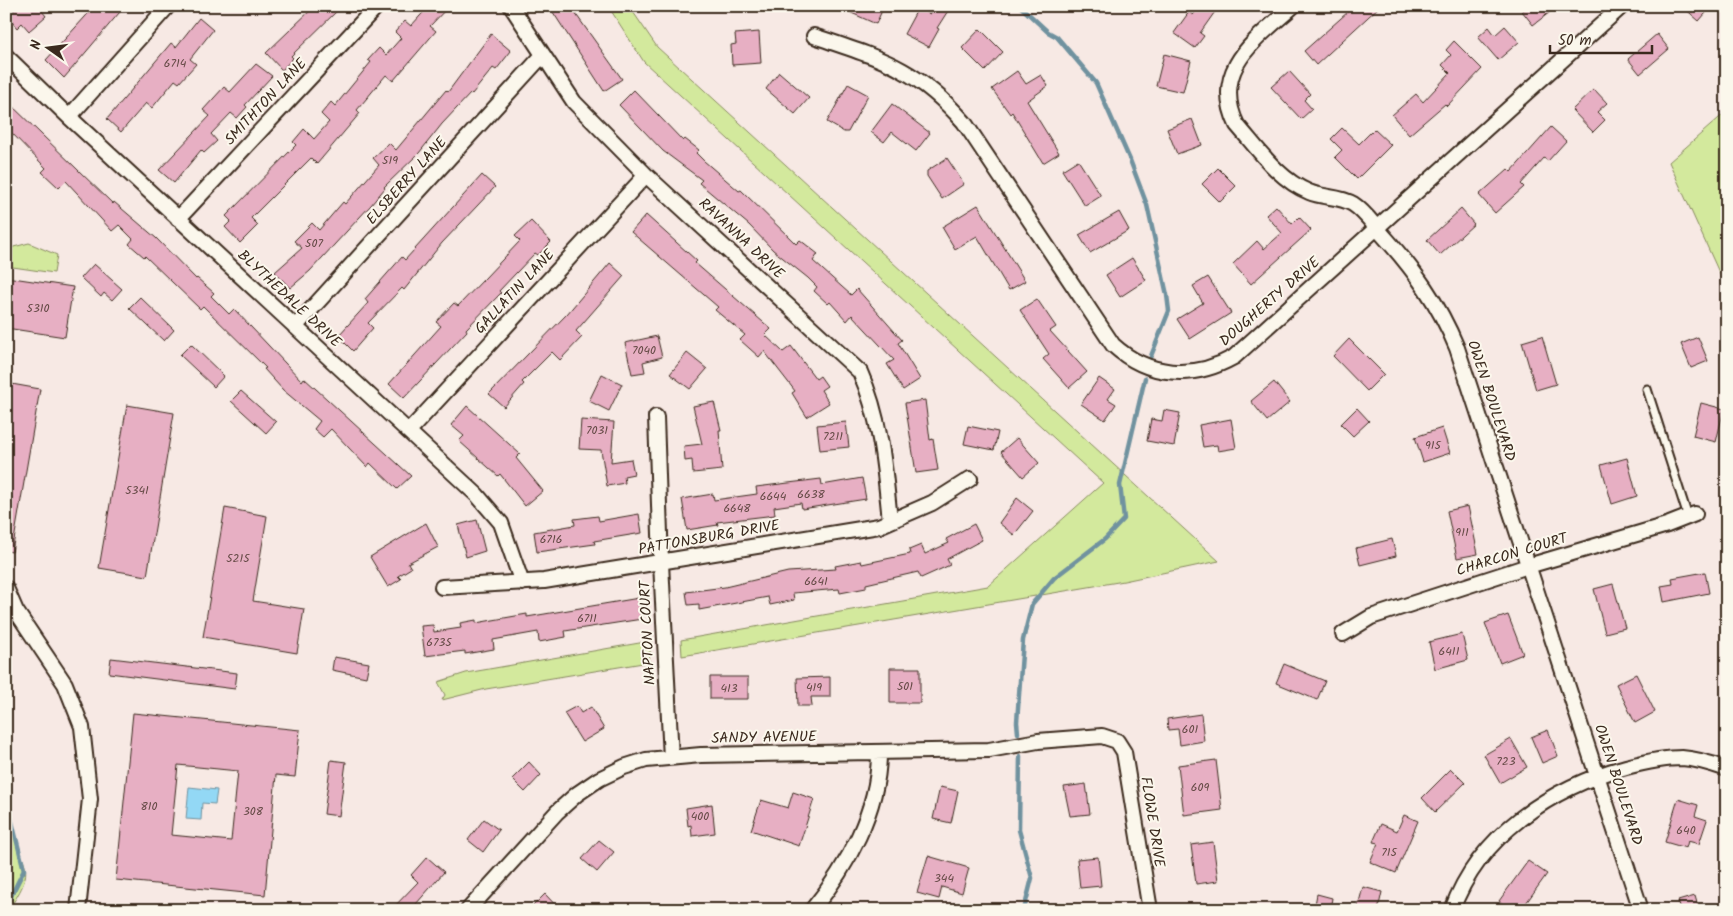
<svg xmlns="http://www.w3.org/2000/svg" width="1733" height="916" font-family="Kalam,sans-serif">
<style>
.green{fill:#d3e99d;stroke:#878a5e}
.water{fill:#93d8f5;stroke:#70929f}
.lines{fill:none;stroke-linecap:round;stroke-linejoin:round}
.stream{stroke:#70929f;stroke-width:4.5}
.building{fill:#e7afc3;stroke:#3b2a1e;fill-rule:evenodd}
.lane-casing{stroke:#3b2a1e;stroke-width:11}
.street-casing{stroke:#3b2a1e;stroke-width:18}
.lane{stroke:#fbf7ec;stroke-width:7}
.street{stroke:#fbf7ec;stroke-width:14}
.labels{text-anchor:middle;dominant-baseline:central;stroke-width:4;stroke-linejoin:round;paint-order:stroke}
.number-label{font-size:12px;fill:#664b47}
.street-label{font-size:15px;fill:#3b2a1e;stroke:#fbf7ec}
</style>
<rect width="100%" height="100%" fill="#f7e9e4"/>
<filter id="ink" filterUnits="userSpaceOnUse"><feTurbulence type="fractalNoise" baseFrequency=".02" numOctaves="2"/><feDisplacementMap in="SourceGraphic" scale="10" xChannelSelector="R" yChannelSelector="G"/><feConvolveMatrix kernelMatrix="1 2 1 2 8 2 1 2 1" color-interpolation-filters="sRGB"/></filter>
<g filter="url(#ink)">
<!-- green -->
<path class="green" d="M608 6H629L657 47 1219 561 1124 581 682 656 681 640 988 586 1103 483 644 62Z
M1727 111V290L1669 162Z
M29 243 57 255 54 273 6 266V249Z
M651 641 649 662 486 689 442 700 445 695 438 682 466 673Z
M6 808 12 815 11 827 15 832C15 850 21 850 25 866 29 881 16 897 9 910H6Z"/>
<!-- water -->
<path class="water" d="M189 787 217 790 215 804 202 803 201 820 186 819Z"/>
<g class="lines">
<!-- stream -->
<path class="stream" d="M1020 6 1048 32 1057 37 1096 83 1130 160 1147 205 1167 295 1169 311 1151 356
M1018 733 1017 722 1023 640 1032 604 1054 578 1105 539 1124 519 1120 485 1145 378
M1020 756 1019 830 1032 878 1024 910
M6 798 24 870 8 902 7 910"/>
</g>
<!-- building -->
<path class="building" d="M18 6H38L46 16 29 31 22 23 17 28 7 16Z
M95 6H125L64 78 46 60Z
M315 6H342L291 56 293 58 282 70 266 53Z
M429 6H449L430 26 436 31 393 81 386 75 357 110 360 113 317 164 311 158 251 218 258 225 240 243 225 227 231 221 226 216 296 145 293 142 304 129 314 139 329 122 321 114 331 102 335 106 371 62 368 60 379 48 386 55 401 38 395 32 405 21 411 26Z
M549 6H570L622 79 604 91Z
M836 6H884L876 24Z
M935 6H951L937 28 939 29 929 47 904 34 918 8 930 14Z
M1200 6H1219L1200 33 1204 36 1195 48 1174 33 1189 12 1193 15Z
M1344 6H1380L1316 65 1304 51 1349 11Z
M1528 6H1558L1533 25 1522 11Z
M1682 6H1712L1699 21Z
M199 18 213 30 190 59 196 64 179 83 175 80 152 108 146 103 121 132 107 119 171 43 176 47Z
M1505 26 1519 42 1498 60 1478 37 1489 27 1495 35Z
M980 29 1003 52 985 71 962 48Z
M759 32 761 63 732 65 731 45 736 44 735 34Z
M491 34 511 51 496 70 493 68 472 94 471 93 442 124 419 153 384 187 385 188 371 205 310 271 290 288 275 272 302 248 294 241 312 223 319 230 343 202 345 204 379 165 373 158 389 143 396 150 446 90 448 92Z
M1657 34 1669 49 1640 74 1628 59Z
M1454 41 1482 69 1447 106 1445 104 1409 135 1392 115 1416 94 1423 102 1450 73 1442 65 1451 55 1446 50Z
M1164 54 1191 61 1183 92 1156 86Z
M256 64 272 76 245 105 247 107 237 118 231 113 211 134 217 141 204 153 201 150 174 183 159 170 210 116 203 110 224 87 230 92Z
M1017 71 1026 84 1041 75 1048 86 1027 101 1059 153 1043 163 1012 112 1010 114 992 89Z
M1289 71 1310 94 1304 100 1312 109 1301 119 1271 87Z
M779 72 809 98 795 114 766 89Z
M848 84 868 95 848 132H844L827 122Z
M1594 89 1607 103 1597 112 1605 120 1593 132 1572 110Z
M634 90 683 141 685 139 699 150 696 153 704 161 739 191 741 190 796 244 800 240 818 254 813 261 851 295 857 289 902 340 898 343 920 379 903 390 887 364 894 360 852 315 847 321 830 302 828 304 814 291 817 287 808 278 773 250 749 225 699 183 702 180 663 151 619 105Z
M6 100 113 204 114 202 156 238 196 279 197 278 214 293 211 296 229 314 234 309 302 381 304 378 411 476 397 489 370 463 367 467 331 429 323 437 314 429 320 421 283 390 264 369 266 368 203 306 200 309 145 256 144 257 129 244 133 239 119 225 112 231 66 181 59 188 42 172 46 168 6 127Z
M892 104 930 133 916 151 892 132 884 142 871 132Z
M1192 119 1202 145 1177 154 1167 129Z
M1551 127 1566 141 1548 161 1544 158 1521 184 1524 187 1495 213 1479 195 1508 169 1511 172Z
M1342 128 1359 144 1374 129 1391 145 1357 179 1335 157 1342 150 1331 139Z
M947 158 964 184 942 199 927 176V171Z
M1078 160 1101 196 1085 206 1062 170Z
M1218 168 1236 186 1220 202 1202 184Z
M482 175 495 187 442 243 404 290 402 288 368 323 373 328 353 351 338 336 368 303 365 299 387 274 402 257 405 260Z
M978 205 1025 281 1009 290 977 236 955 249 942 227Z
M1276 206 1292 224 1299 217 1311 230 1251 284 1233 264 1257 241 1264 249 1282 233 1266 215Z
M1461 209 1474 224 1440 255 1427 240Z
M1119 212 1129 230 1090 253 1079 235Z
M646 215 697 261 695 263 771 329 765 335 783 352 791 346 816 379 820 376 827 386 821 390 829 403 807 417 792 393 795 391 764 351 759 357 740 340 745 335 715 310 718 307 631 232Z
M531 221 551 242 538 255 535 253 499 291 501 293 466 329 467 331 404 398 389 384 441 326 436 322 454 303 458 306 485 278 520 241 515 236Z
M1132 258 1146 280 1120 297 1106 275Z
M610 263 624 276 576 331 582 337 560 360 552 352 522 382 524 384 504 407 489 394 567 314Z
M94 264 122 289 112 300 104 293 101 297 81 278Z
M6 277 73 287 65 337 6 328Z
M1208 277 1231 313 1190 339 1177 319 1203 303 1193 286Z
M140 297 174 330 164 341 129 308Z
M1037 299 1056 327 1050 331 1087 372 1069 388 1043 359 1049 354 1020 310Z
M657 336 662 357 643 362 645 372 632 374 625 343Z
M1542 336 1556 384 1536 390 1522 342Z
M1698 337 1708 361 1691 368 1681 344Z
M1349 339 1384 374 1367 391 1333 356Z
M191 344 224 376 214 387 180 355Z
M687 353 707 369 690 389 670 374Z
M602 374 622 384 609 411 589 401Z
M1099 378 1115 389 1108 399 1116 404 1105 420 1081 404Z
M1274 382 1290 402 1267 421 1251 401Z
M6 383 40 389 12 552 6 551Z
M241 391 276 422 266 433 231 401Z
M925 400 930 440 933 439 938 470 916 473 905 403Z
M714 402 721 430H719L722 470 693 473 692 460 685 461 684 446 702 444 693 406Z
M1701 403 1724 409 1716 442 1693 436Z
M127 405 174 413 147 576 99 568Z
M467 406 520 454 516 458 543 491 525 506 500 474 498 476 459 441 464 436 451 425Z
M1357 408 1369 421 1353 436 1341 424Z
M1164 410 1180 413 1174 446 1147 441 1151 419 1162 421Z
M1231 419 1236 448 1218 451 1217 445 1203 447 1199 425Z
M581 420 614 422 611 462 631 459 634 474 624 476 625 483 607 486 601 450 579 449Z
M846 422 849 447 820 450 817 425Z
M968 426 998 432 994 450 964 444Z
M1442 428 1450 453 1423 462 1415 437Z
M1017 438 1039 463 1023 477 1001 452Z
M1627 458 1637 496 1612 504 1601 465Z
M862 478 866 499 802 509 801 503 774 507 775 515 717 522 718 525 687 530 682 499 713 494 714 500 757 494 756 487 821 479 822 485Z
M1017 498 1033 511 1014 535 999 523Z
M1468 506 1478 554 1457 558 1447 511Z
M225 508 267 516 253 601 304 609 297 653 203 637Z
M639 514 642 533 594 541 595 544 537 552 534 532 575 525 574 519 598 516 599 521Z
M477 520 485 551 466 557 458 525Z
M426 523 438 547 408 563 411 568 398 576 401 579 388 587 370 557Z
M974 524 982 540 947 559 950 565 921 578 918 572 866 584V588L840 593 839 589 793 593 794 600 770 605 768 597 699 610V604L688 605 686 592 725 587 788 572 836 569 835 566 861 561 862 564 910 554 909 550 921 545 925 554 949 543 946 539Z
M1392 539 1396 556 1360 565 1356 548Z
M1705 572 1709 593 1664 602 1661 586 1673 584 1672 578Z
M1613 584 1625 628 1605 633 1594 589Z
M639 598 642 619 565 631 566 637 539 642 538 632 493 640 494 649 465 654V651L425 656 421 626 433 625 434 632 461 628 460 623 476 620V623L527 614V617Z
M1508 615 1523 654 1500 663 1485 623Z
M1462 634 1468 660 1435 669 1429 642Z
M334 657 369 663 366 677 332 670Z
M111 658 237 673 235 689 109 673Z
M1284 664 1325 681 1317 700 1276 683Z
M890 668H920V703H890Z
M1636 674 1655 712 1635 723 1616 684Z
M710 677H748V699H710Z
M830 677V697H811L812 706H798L797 678Z
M577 706 581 713 591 707 604 729 582 742 564 713Z
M133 713 300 730 295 777 276 775 265 895 116 880ZM178 765 238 771 231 841 171 835Z
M1201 714 1204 741 1180 745 1178 729 1168 730 1167 719Z
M1548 730 1558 756 1542 763 1531 737Z
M1511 739 1527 767 1500 783 1484 755Z
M331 760 346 762 339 816 324 814Z
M1216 760 1222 810 1184 815 1178 765Z
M529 762 541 775 525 792 512 779Z
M1451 769 1465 783 1435 812 1422 798Z
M1086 784 1090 814 1070 816 1064 787Z
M940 787 958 791 951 823 933 819Z
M793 792 814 799 799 846 751 830 761 800 788 808Z
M1678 799 1698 805 1695 816 1707 820 1699 844 1688 841 1686 848 1665 842Z
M712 804 715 833 692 836 691 825 688 826 686 808Z
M1404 815 1418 821 1396 873 1370 862 1378 843 1373 842 1381 824 1397 831Z
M484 819 499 830 483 852 468 840Z
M599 840 614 852 597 872 582 859Z
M1213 842 1218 881 1196 884 1191 845Z
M928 856 969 868 962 893 942 887 939 899 917 893Z
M427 857 444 872 416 904 422 910H391L418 882 411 875Z
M1098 857 1101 886 1080 888 1077 859Z
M1528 861 1547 874 1521 910H1510L1499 901Z
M1363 887 1382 892 1378 910H1357Z
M545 894 560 910H529Z
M1317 894 1332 898 1330 910H1314Z
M1695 896 1699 910H1681L1678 901Z"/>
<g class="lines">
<!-- lane casing -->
<g class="lane-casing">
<path id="lane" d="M1647 389 1688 517"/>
</g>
<!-- street casing -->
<g class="street-casing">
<path id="street" d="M511 6 574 102 646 175 860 372C881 418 885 471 890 521
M1293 6C1256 40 1210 69 1237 125 1258 149 1279 180 1309 192 1323 198 1340 196 1353 204 1364 211 1373 224 1382 234 1415 271 1438 302 1457 348L1641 910
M814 36C881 59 916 67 964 122L1113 345C1148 377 1193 380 1234 357L1622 6
M6 56 69 117 477 495 501 523 522 583
M69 117 168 6
M178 219 377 6
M295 327 542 56
M656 417 661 563 671 758
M409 431 646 175
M442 587 544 581 879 526 932 503 970 479
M6 588 16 611 65 684 82 727 90 799 78 910
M1343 634 1371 617 1528 566 1667 525 1695 514
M468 910 557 812 577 794 599 779 624 767 646 760 701 755 989 750 1038 741 1102 736 1117 741 1124 752 1150 910
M812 910C847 867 879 810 879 753
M1452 910C1479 835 1552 787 1626 767 1645 762 1662 758 1682 758 1697 759 1713 764 1727 769"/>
</g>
<!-- lane -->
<use href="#lane" class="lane"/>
<!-- street -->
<use href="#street" class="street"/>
</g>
</g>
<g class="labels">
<!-- number labels -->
<g class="number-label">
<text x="175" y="63">6714</text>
<text x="390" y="160">519</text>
<text x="314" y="243">507</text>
<text x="38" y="308">5310</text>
<text x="644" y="350">7040</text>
<text x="597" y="430">7031</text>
<text x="833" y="436">7211</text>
<text x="1433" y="445">915</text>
<text x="137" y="490">5341</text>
<text x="811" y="494">6638</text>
<text x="773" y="496">6644</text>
<text x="737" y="508">6648</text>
<text x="1462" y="532">911</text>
<text x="551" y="539">6716</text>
<text x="238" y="558">5215</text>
<text x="816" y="581">6641</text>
<text x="587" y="618">6711</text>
<text x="439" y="642">6735</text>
<text x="1449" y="651">6411</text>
<text x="905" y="686">501</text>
<text x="814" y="687">419</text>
<text x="729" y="688">413</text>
<text x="1190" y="729">601</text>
<text x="1506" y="761">723</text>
<text x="1200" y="787">609</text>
<text x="149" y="806">810</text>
<text x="253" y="811">308</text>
<text x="700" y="816">400</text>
<text x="1686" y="830">640</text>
<text x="1389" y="852">715</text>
<text x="944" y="878">344</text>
</g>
<!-- street labels -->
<g class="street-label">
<text transform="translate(266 102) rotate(-47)">SMITHTON LANE</text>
<text transform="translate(407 181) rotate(-48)">ELSBERRY LANE</text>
<text transform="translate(741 239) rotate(43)">RAVANNA DRIVE</text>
<text transform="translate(515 292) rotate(-47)">GALLATIN LANE</text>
<text transform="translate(289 299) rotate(43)">BLYTHEDALE DRIVE</text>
<text transform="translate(1270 302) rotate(-41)">DOUGHERTY DRIVE</text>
<text transform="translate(1491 401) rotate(72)">OWEN BOULEVARD</text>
<text transform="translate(709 538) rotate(-10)">PATTONSBURG DRIVE</text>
<text transform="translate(1512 555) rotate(-17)">CHARCON COURT</text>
<text transform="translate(648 633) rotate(-93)">NAPTON COURT</text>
<text transform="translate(764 738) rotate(-1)">SANDY AVENUE</text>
<text transform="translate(1618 785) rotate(72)">OWEN BOULEVARD</text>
<text transform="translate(1152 822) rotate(81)">FLOWE DRIVE</text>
</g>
</g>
<!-- margin -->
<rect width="1733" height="916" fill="none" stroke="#fbf7ec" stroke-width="25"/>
<rect x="12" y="12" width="1708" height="891" fill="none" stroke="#3b2a1e" stroke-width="2" filter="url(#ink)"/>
<!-- north arrow -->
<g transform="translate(48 48) rotate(284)" stroke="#fbf7ec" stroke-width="4" paint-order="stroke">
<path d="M0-4L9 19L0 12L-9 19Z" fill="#3b2a1e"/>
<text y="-8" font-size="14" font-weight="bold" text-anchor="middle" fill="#3b2a1e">N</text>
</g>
<!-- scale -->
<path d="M1550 45v8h102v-8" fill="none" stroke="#3b2a1e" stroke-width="2.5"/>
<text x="1558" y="45" font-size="15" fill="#3b2a1e" stroke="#fbf7ec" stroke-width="4" paint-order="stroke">50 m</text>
</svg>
